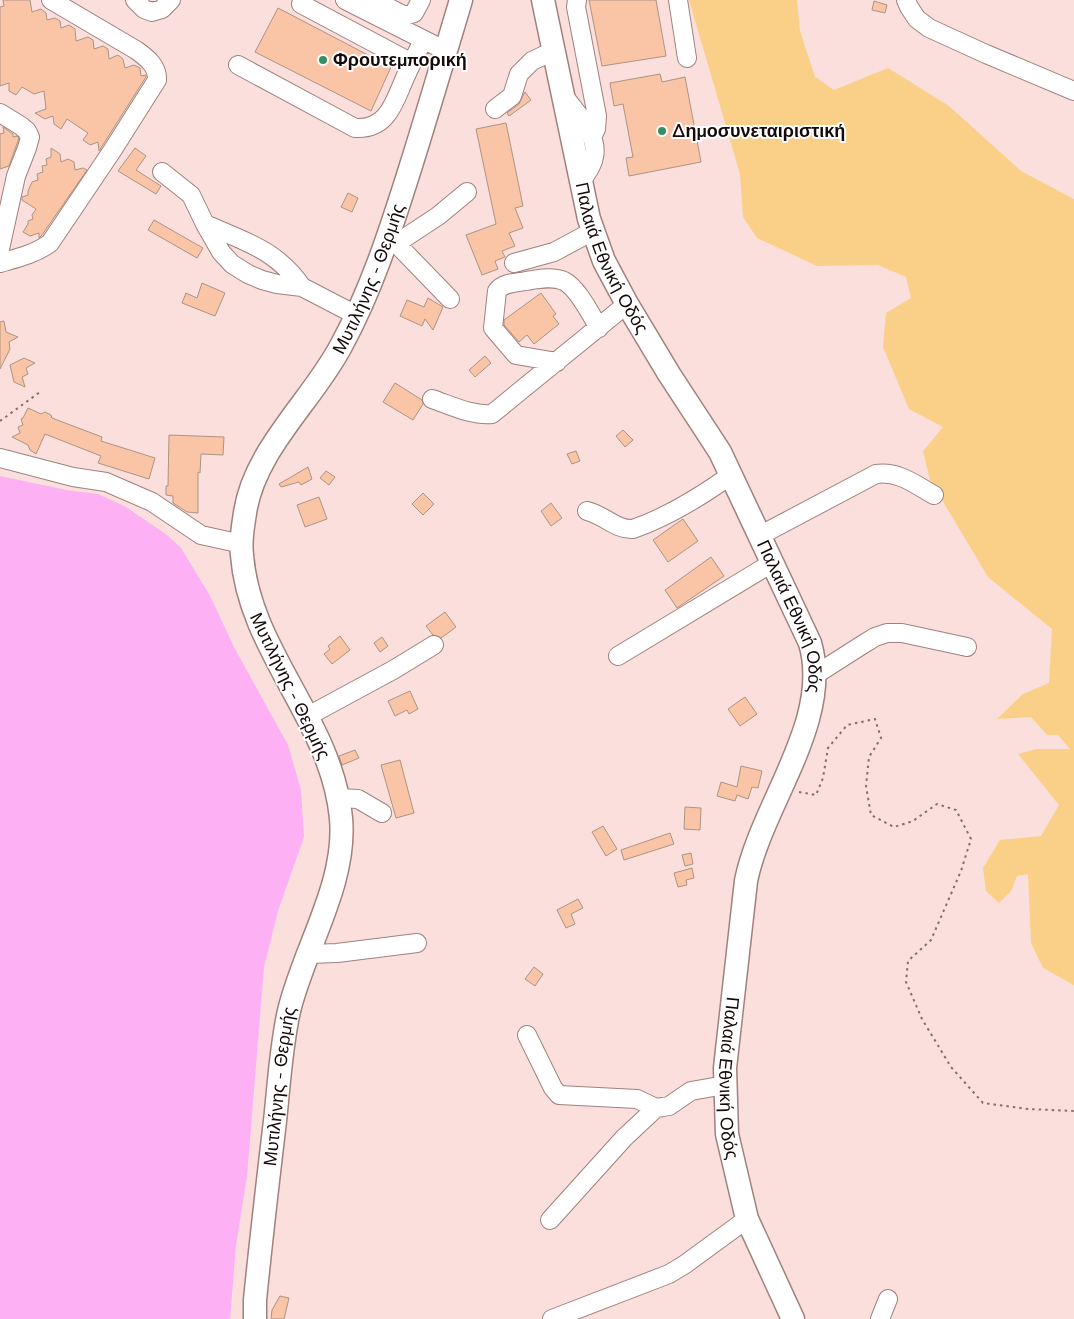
<svg xmlns="http://www.w3.org/2000/svg" width="1074" height="1319" font-family="'Nunito Sans',sans-serif">
<style>
.green{fill:#facf88}
.water{fill:#fdb0f3}
.building{fill:#fac5a6;stroke:#ad9383}
.lines{fill:none;stroke-linecap:round;stroke-linejoin:round}
.minor-casing{stroke:#a0817d;stroke-width:20}
.major-casing{stroke:#a0817d;stroke-width:25}
.path{stroke:#826f6d;stroke-width:2;stroke-dasharray:2.5 4;stroke-linecap:butt}
.minor{stroke:#fff;stroke-width:18}
.major{stroke:#fff;stroke-width:22}
.poi-dot{fill:#358f64;stroke:#fff;stroke-width:2}
.labels{text-anchor:middle;dominant-baseline:central;stroke-width:4;stroke-linejoin:round;paint-order:stroke}
.poi-label{font-size:18px;font-weight:bold;fill:#150a09;stroke:#fff;text-anchor:start}
.street-label{font-size:18px;fill:#150a09;stroke:#fff}
</style>
<rect width="100%" height="100%" fill="#fbdfdc"/>
<!-- green -->
<path class="green" d="M689 0H797L800 31 815 77 834 90 888 68 949 106 1021 171 1074 199V985L1043 968 1031 943 1028 874 1017 876 1011 891 999 903 986 891 983 868 1000 840 1041 836 1059 805 1018 754 1036 749H1070L1058 735H1047L1031 717 997 719 1023 694 1049 683 1052 629 988 577 930 480 923 451 943 427 909 409 883 347 886 313 911 298 906 277 878 265 817 266 757 238 743 217 740 174Z"/>
<!-- water -->
<path class="water" d="M0 476 66 490 98 494 126 507 167 535 181 548 209 594 235 649 288 745 301 790 304 837 278 911 264 967 247 1176 236 1245 230 1319H0Z"/>
<!-- building -->
<path class="building" d="M3 0H30L32 12 41 9 46 13 47 20 55 18 60 21 61 28 69 25 75 29 76 41 88 37 93 40 94 49 103 46 108 49 109 59 118 55 123 59 125 68 134 65 140 68 141 76 146 75V77L99 151 98 142 90 145 83 140 88 133 67 119 61 129 54 124 53 116 45 119 35 113 46 109 44 91 34 94 22 87 16 95 9 91V83L0 86V7L4 6Z
M589 0H656L666 56 602 66Z
M874 1 887 5 885 13 872 10Z
M278 8 391 67 371 111 255 52Z
M660 74 662 82 685 77 701 162 629 176 626 158 633 157 623 104 614 106 610 83Z
M525 92 531 100 509 116 507 113 519 104Z
M506 123 523 206 515 208 523 228 509 233 515 246 502 251 505 257 495 261 498 269 482 275 466 235 496 224 476 129Z
M3 127 13 134V137L17 136 19 138 9 166 0 169V134L4 133Z
M51 148 60 154 61 162 68 159 74 162 75 170 83 168 87 170 42 235 39 238V233L30 236 23 232 28 224V221L33 219 32 215 36 209 22 200V197L28 195V191L32 182 38 180 37 174 43 172 42 166 47 165 46 159 51 157Z
M135 148 146 156 136 170 161 186 156 194 118 171Z
M348 193 358 198 352 212 341 207Z
M154 220 203 248 197 258 148 230Z
M202 283 225 293 215 316 182 303 186 293 197 298Z
M541 293 556 314 553 316 559 324 534 344 527 335 519 342 504 325V320Z
M428 298 443 307 433 330 425 319 422 326 400 316 407 300 424 307Z
M4 321 6 332 18 337 9 342 10 349 0 369V322Z
M485 356 491 363 475 377 469 370Z
M24 358 35 363 26 368 28 374 22 377 25 387 14 382 10 365Z
M395 383 422 400 423 404 413 420 383 402Z
M28 408 41 414 45 412 51 415 52 418 102 437 101 441 155 458 149 479 98 463 101 456 45 434 36 454 30 450 28 445 12 437 20 433 18 427 23 425 21 419 23 418Z
M623 430 633 440 625 447 616 436Z
M169 435 224 437 223 455 201 454 200 473 198 472V513L187 512 173 503V496L166 495V486H168Z
M576 451 580 461 572 464 567 454Z
M308 467 312 479 301 485 299 482 281 487 279 484Z
M326 471 335 477 329 485 320 478Z
M423 493 434 504 423 515 412 504Z
M319 497 327 519 305 527 297 505Z
M551 503 562 518 551 526 541 511Z
M683 519 698 541 668 562 653 540Z
M711 557 724 576 677 608 665 590Z
M445 612 456 627 441 638 433 635 426 626Z
M340 636 350 650 332 664 324 654 330 649 328 646Z
M382 637 388 646 380 652 374 643Z
M410 691 418 709 409 714 407 710 395 716 388 701Z
M745 697 757 714 740 726 728 709Z
M355 750 359 758 342 765 339 756Z
M400 760 414 813 396 818 381 765Z
M741 766 762 771 758 788 752 787 748 799 737 795 735 801 717 796 721 782 737 787Z
M685 807 701 808 700 830 684 829Z
M603 826 617 849 606 856 592 832Z
M670 833 674 844 624 860 621 850Z
M691 853 693 864 685 866 682 855Z
M692 868 694 878 686 880 687 885 678 887 674 873Z
M578 899 583 908 571 914 575 924 566 928 557 910Z
M534 967 543 974 535 986 525 979Z
M280 1296 289 1298 284 1319H271L272 1310Z"/>
<g class="lines">
<!-- minor casing -->
<g class="minor-casing">
<path id="minor" d="M135 0 144 9 152 12 162 9 171 0
M345 0 446 51
M374 0 405 16 414 13 421 0
M577 0 576 7 597 116 596 129 592 137
M678 0 687 58
M906 0 909 7 917 19 929 28 986 54 1074 91
M301 4 412 63
M238 65 355 128C387 130 394 103 404 80 410 66 417 53 423 40
M565 97C576 113 599 135 594 157 593 166 586 174 581 182
M495 109 512 96 519 74 532 61 553 51
M0 113 21 126 27 131 30 137 27 148 16 176 0 249
M162 172 191 195 205 224 221 252 232 264 248 274 262 280 277 284 302 287 356 315
M205 224C244 241 277 250 302 287
M389 236 450 299
M397 243 438 216 467 192
M0 263C18 258 35 254 50 243L112 151 157 80C158 66 146 57 136 50L51 0
M514 263 554 252 593 231
M557 362 516 355 493 328 497 291C504 282 516 283 526 281 538 279 553 276 564 281 578 288 591 315 599 328
M432 399C450 405 472 416 492 414L627 304
M0 458 73 477 106 482 152 502 201 535 242 544
M587 511C604 515 616 530 633 529 668 517 700 497 731 475
M759 536 876 474C899 471 914 484 934 495
M618 656 772 563
M815 675 862 645 875 637 887 633H902L967 647
M308 716 393 670 434 645
M339 798 358 799 382 813
M309 954 337 953 417 943
M527 1035 553 1088 559 1095 637 1099 656 1108 663 1107 669 1106 691 1091 725 1085
M550 1220 624 1138 656 1108
M552 1319 669 1274 684 1265 747 1219
M880 1319 888 1299"/>
</g>
<!-- major casing -->
<g class="major-casing">
<g id="major">
<path id="s1" d="M543 0 589 219 604 261 627 304 669 374 720 452 810 643C833 721 761 805 746 881L725 1068 727 1134 747 1219 793 1319"/>
<path id="s2" d="M255 1319V1300C261 1240 268 1180 275 1121 279 1084 281 1046 289 1011 304 948 347 884 341 818 332 721 249 651 242 555 240 541 243 526 245 513 254 450 312 401 341 346 371 291 390 232 409 172 427 115 444 57 461 0"/>
</g>
</g>
<!-- path -->
<path class="path" d="M0 421 40 392
M799 792 816 795 823 778 828 748 847 725 875 719 881 738 869 757 866 786 871 815 894 827 913 821 937 804 956 810 971 839 961 871 931 940 908 961 906 982 922 1019 951 1067 983 1103 1028 1109 1074 1111"/>
<!-- minor -->
<use href="#minor" class="minor"/>
<!-- major -->
<use href="#major" class="major"/>
</g>
<!-- markers -->
<g class="poi-dot">
<circle cx="323" cy="60" r="5"/>
<circle cx="662" cy="131" r="5"/>
</g>
<g class="labels">
<!-- poi labels -->
<g class="poi-label">
<text x="333" y="60">Φρουτεμπορική</text>
<text x="672" y="131">Δημοσυνεταιριστική</text>
</g>
<!-- street labels -->
<g class="street-label">
<text stroke="none"><textPath href="#s1" startOffset="268">Παλαιά Εθνική Οδός</textPath></text>
<text stroke="none"><textPath href="#s2" startOffset="1104">Μυτιλήνης - Θερμής</textPath></text>
<text stroke="none"><textPath href="#s1" startOffset="672">Παλαιά Εθνική Οδός</textPath></text>
<text transform="translate(290 686) rotate(64)">Μυτιλήνης - Θερμής</text>
<text stroke="none"><textPath href="#s1" startOffset="1152">Παλαιά Εθνική Οδός</textPath></text>
<text stroke="none"><textPath href="#s2" startOffset="234">Μυτιλήνης - Θερμής</textPath></text>
</g>
</g>
</svg>
